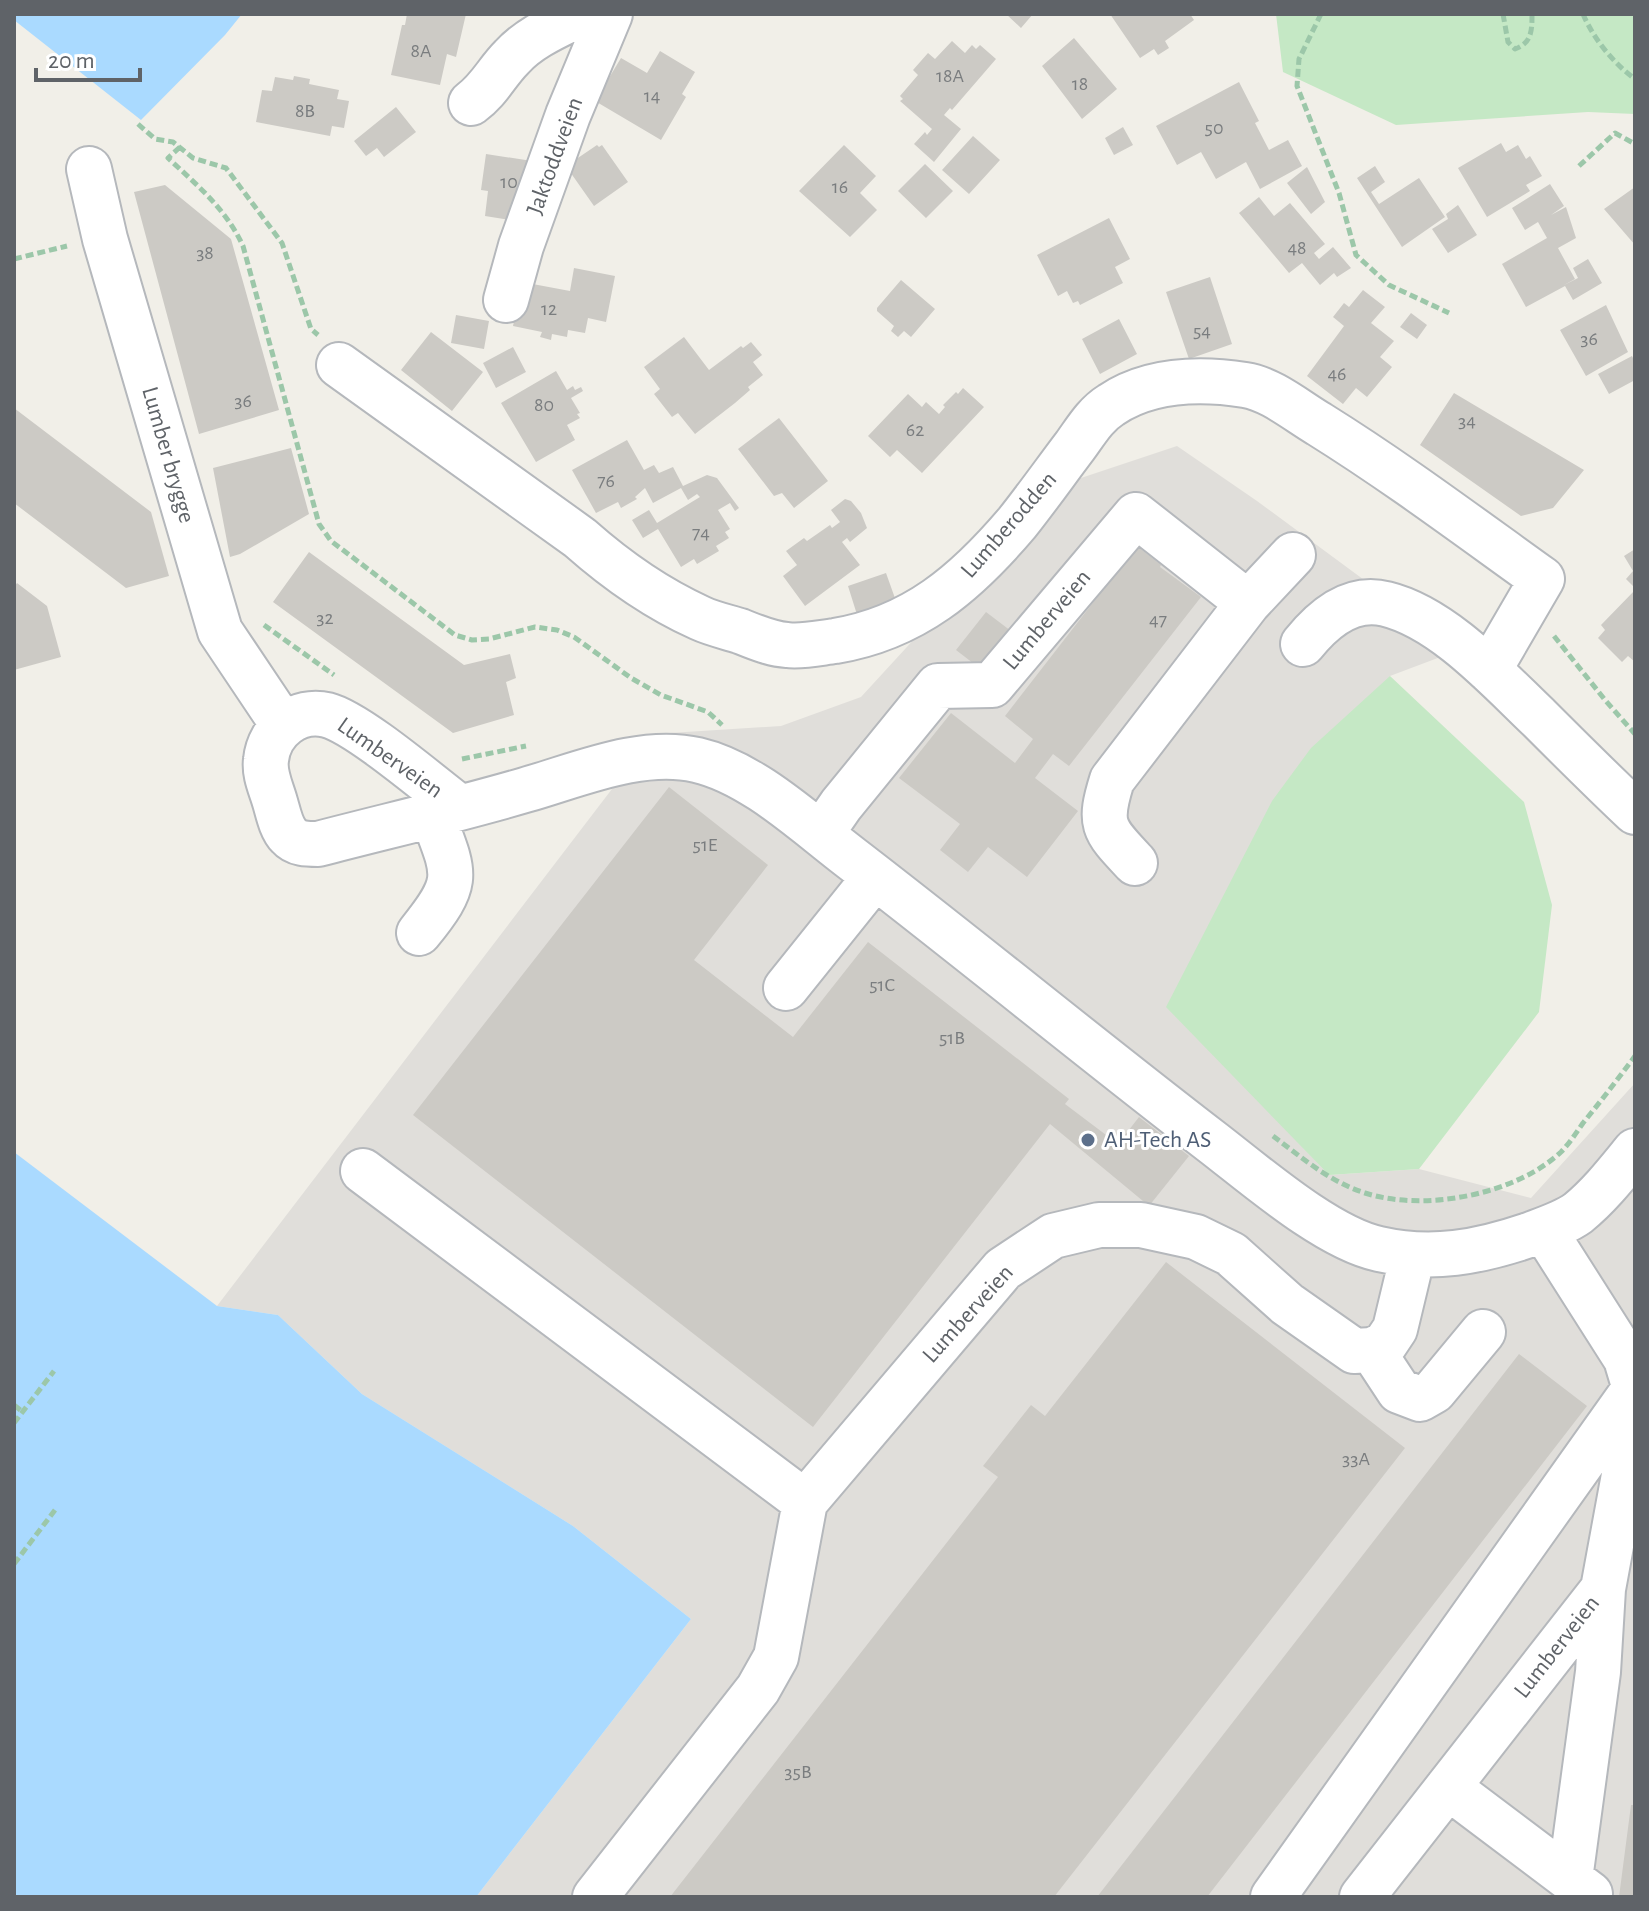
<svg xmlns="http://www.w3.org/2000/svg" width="1649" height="1911" font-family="'Alegreya Sans',sans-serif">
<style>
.industrial{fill:#e0deda}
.green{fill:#c5e8c5}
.water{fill:#aadaff}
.building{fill:#cccac5}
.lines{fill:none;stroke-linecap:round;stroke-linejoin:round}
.minor-casing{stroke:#b5b8bc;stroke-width:48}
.path{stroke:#9cc7a9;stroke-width:5;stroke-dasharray:8 4;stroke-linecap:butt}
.minor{stroke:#fff;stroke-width:44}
.service-dot{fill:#5c6f8a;stroke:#fff;stroke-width:3}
.labels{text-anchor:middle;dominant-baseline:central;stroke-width:6;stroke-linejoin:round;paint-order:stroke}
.number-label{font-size:20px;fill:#7a7d7f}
.street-label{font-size:24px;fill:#5f6368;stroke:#fff}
.service-label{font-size:24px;fill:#4e5e75;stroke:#fff;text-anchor:start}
</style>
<rect width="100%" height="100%" fill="#f1efe8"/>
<!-- industrial -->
<path class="industrial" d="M1177 446 1257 501 1459 650 1390 676 1247 1089 1329 1175 1419 1169 1531 1198 1635 1083V1897H476L691 1619 573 1526 362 1394 278 1315 217 1306 654 734 781 726 861 697 928 624 1075 480Z"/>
<!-- green -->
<path class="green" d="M1276 14H1635V114L1588 112 1396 125 1283 72Z
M1390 676 1524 802 1552 905 1539 1012 1419 1169 1329 1175 1166 1007 1272 801 1311 748Z"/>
<!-- water -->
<path class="water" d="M14 14H242L225 35 141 120 14 20Z
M14 1152 217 1306 278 1315 362 1394 573 1526 691 1619 476 1897H14Z"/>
<!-- building -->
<path class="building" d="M407 14H466L456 57 447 54 440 85 391 75 402 25H405Z
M1006 14H1033L1021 28Z
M1110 14H1190L1194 20 1165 41 1169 48 1158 55 1154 49 1140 58Z
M1074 38 1117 89 1082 119 1042 66Z
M952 41 965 53 972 45 976 49 980 45 996 59 952 110 950 108 944 115 961 129 934 162 914 144 925 132 927 135 932 129 900 101 903 99 900 96 918 75 913 70 928 53 935 59Z
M660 51 695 72 682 94 686 97 661 140 595 101 621 58 647 73Z
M294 76 310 79 309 84 339 90 337 99 349 101 344 128 332 126 330 136 256 122 262 90 272 91 275 77 293 80Z
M1239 82 1259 121 1255 123 1269 150 1288 140 1302 166 1260 189 1246 162 1216 179 1201 152 1177 165 1156 126Z
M396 107 416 132 384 157 377 148 366 156 354 141Z
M1123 127 1133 145 1114 155 1105 138Z
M973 136 1000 160 969 194 942 170Z
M1501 143 1506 152 1518 145 1526 159 1530 156 1542 176 1526 185 1530 191 1487 217 1458 168Z
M597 145 599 147 602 145 628 182 594 206 568 169 569 164Z
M844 145 876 176 860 193 877 210 850 237 799 191Z
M486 154 532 161 523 222 485 216 488 191 481 190Z
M925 164 953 191 926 218 898 191Z
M1375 166 1385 182 1371 192 1379 204 1419 178 1445 217 1402 247 1357 178Z
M1307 167 1325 202 1311 214 1287 183Z
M1550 184 1564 206 1551 215 1566 207 1576 238 1558 248 1575 279 1564 285 1578 278 1573 268 1588 259 1602 283 1573 300 1565 286 1526 307 1502 264 1547 238 1538 222 1525 230 1512 208Z
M165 185 231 239 279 410 199 434 134 192Z
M1635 187V245L1604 209Z
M1259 197 1274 216 1290 203 1325 244 1314 253 1319 259 1333 247 1351 268 1337 277 1334 273 1320 285 1302 263 1289 273 1239 213Z
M1458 205 1477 235 1448 253 1432 229 1448 219 1446 214Z
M1109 218 1130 259 1115 267 1123 283 1080 305 1078 301 1073 303 1067 291 1058 296 1037 255Z
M574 268 615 276 606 322 588 318 585 333 568 330 567 337 552 334 551 340 540 337 542 332 513 326 522 282 570 291Z
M1210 277 1232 344 1189 359 1166 292Z
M901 280 935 309 911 337 904 331 898 337 891 331 894 326 877 311V308Z
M1363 290 1385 307 1371 323 1394 341 1380 357 1392 367 1367 397 1356 388 1343 404 1307 376 1344 326 1333 317 1344 303 1349 307Z
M1606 305 1628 352 1586 376 1560 330Z
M1411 313 1427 325 1417 339 1400 327Z
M456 315 489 321 484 349 451 343Z
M1119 319 1137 354 1100 374 1082 339Z
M431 332 483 372 452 411 401 370Z
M684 337 709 370 741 346 743 348 751 342 762 355 753 362 763 375 748 387 750 390 735 403 695 434 678 413 672 417 654 394 660 389 644 367Z
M513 347 526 372 496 388 483 363Z
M1632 356 1635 362V380L1609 394 1598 374Z
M556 371 567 390 573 386 575 390 581 387 583 391 571 398 580 413 577 414 580 418 567 425 575 440 536 462 501 403Z
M963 388 984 407 922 473 897 450 890 457 868 436 908 394 922 407 926 402 939 414 945 407 943 405 956 392 958 394Z
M1454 393 1584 470 1553 508 1521 516 1420 445Z
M14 408 151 512 169 576 126 588 14 503Z
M779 418 828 481 794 508 782 493 774 496 738 449Z
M627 440 644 470 654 465 659 473 673 467 683 486 707 475 717 478 739 508 735 511 730 503 718 510 730 529 725 532 729 538 716 546 719 551 697 564 694 559 681 567 658 529 643 538 632 520 649 510 657 523 700 497 697 494 688 500 681 488 653 503 645 488 635 497 637 499 621 508 618 502 596 513 572 470Z
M291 448 309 514 240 554 230 557 213 468Z
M845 499 851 501 861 513 867 528 850 542 847 538 842 542 860 565 805 606 783 576 797 565 786 551 804 538 807 541 830 525 832 528 840 522 831 510Z
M1137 546 1161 565 1160 567 1201 597 1069 766 1053 754 1035 778 1078 811 1027 877 988 847 968 872 940 850 960 824 899 778 951 713 1015 763 1033 739 1005 716Z
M1635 549V588L1626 579 1633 571 1624 556Z
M309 552 464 665 510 654 516 678 506 682 514 715 453 733 273 602Z
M886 573 896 601 859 621 848 586Z
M17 583 47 606 61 657 14 670V587Z
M1635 590V662L1628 656 1622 662 1598 638 1605 630 1601 625Z
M986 612 1011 631 982 670 956 650Z
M669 787 768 865 694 960 793 1037 868 942 1069 1099 1065 1104 1118 1144 1139 1117 1189 1156 1149 1206 1050 1124 813 1427 413 1115Z
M1166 1262 1405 1448 1054 1897H670L998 1477 983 1466 1031 1405 1045 1416Z
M1519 1354 1587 1406 1207 1897H1097Z
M1631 1805H1635V1897H1619Z"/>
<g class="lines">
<!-- minor casing -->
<g class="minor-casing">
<path id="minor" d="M471 103C490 89 496 73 512 57 530 37 557 26 581 14
M89 169 105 239 220 631 283 725
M506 300 521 246 568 115 610 14
M339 365 580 538C615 569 658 599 700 618 713 624 727 627 740 631 755 637 771 644 787 645 802 647 819 643 835 641 914 628 966 583 1017 523 1037 498 1056 471 1075 446 1086 431 1095 415 1111 405 1150 379 1199 378 1245 385 1271 389 1297 411 1319 424 1396 472 1468 526 1542 579L1489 670
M1303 644C1323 619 1351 595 1386 604 1443 618 1497 678 1538 717 1570 749 1602 781 1635 812
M459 807C430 785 358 723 327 715 298 708 269 729 266 760 264 774 271 788 275 802 278 812 281 828 289 836 296 844 307 844 318 844 387 826 457 810 525 790 578 775 641 747 697 760 753 773 805 823 851 858 972 951 1091 1049 1212 1142 1255 1175 1327 1238 1379 1249 1432 1261 1479 1252 1529 1235 1545 1229 1564 1223 1578 1213 1600 1195 1617 1173 1635 1151
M821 834 841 805 938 686 992 685 1136 515 1248 603
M1135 863C1103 829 1098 825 1112 780L1248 603 1293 555
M419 933C462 880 455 875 432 814
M786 988 875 877
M363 1171 805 1502 776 1657 758 1689 595 1897
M1372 1350 1399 1391 1420 1399 1434 1391 1483 1332
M805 1502 1003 1269 1053 1236 1099 1225H1141L1196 1237 1231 1254 1287 1304 1354 1351 1372 1350 1385 1344 1395 1329 1413 1254
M1448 1787 1590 1894
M1570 1879 1598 1672 1603 1589
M1273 1897 1633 1391
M1362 1897 1603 1589 1633 1426 1635 1389 1626 1359 1544 1230"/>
</g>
<!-- path -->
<path class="path" d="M1321 14 1299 59 1297 86 1339 193 1356 255 1389 285 1449 313
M1503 14 1508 42 1515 49C1532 43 1532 30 1532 14
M1583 14C1593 38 1614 64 1635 79
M138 124 155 139 173 142 193 158 226 168 282 243 311 329 318 335
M180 147 168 158C197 185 226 209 243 246L319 524 331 541 455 635 472 640 489 639 535 627 557 630 574 637 631 678 661 695 708 712 722 725
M1579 166 1615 133 1635 144
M14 259 67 246
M264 625 334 675
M1554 636 1605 700 1635 734
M462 759 526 746
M1273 1136C1301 1157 1330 1182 1365 1193 1424 1212 1515 1195 1561 1152 1569 1144 1576 1133 1583 1123 1601 1101 1618 1079 1635 1056
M14 1405 23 1412
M14 1423 54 1371
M14 1564 55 1510"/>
<!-- minor -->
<use href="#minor" class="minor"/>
</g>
<!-- markers -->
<circle class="service-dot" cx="1088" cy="1140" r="8"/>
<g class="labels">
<!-- number labels -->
<g class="number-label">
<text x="421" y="51">8A</text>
<text x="950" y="76">18A</text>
<text x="1080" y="84">18</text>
<text x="652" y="96">14</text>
<text x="305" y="111">8B</text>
<text x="1214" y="128">50</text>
<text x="509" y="182">10</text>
<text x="840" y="187">16</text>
<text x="1297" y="248">48</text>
<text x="205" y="253">38</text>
<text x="549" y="309">12</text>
<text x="1202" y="331">54</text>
<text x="1589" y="339">36</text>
<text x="1337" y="374">46</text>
<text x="243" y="401">36</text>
<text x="544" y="405">80</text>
<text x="1467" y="421">34</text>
<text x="915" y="430">62</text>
<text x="606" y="481">76</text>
<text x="701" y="533">74</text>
<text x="325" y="618">32</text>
<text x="1158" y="620">47</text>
<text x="705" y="845">51E</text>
<text x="882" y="985">51C</text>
<text x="952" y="1038">51B</text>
<text x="1356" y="1459">33A</text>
<text x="798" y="1772">35B</text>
</g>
<!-- street labels -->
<g class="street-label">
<text transform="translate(555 156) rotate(-70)">Jaktoddveien</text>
<text transform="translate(168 455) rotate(74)">Lumber brygge</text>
<text transform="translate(1009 525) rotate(-49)">Lumberodden</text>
<text transform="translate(1047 620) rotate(-50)">Lumberveien</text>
<text transform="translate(390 758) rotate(35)">Lumberveien</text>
<text transform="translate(968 1314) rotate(-48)">Lumberveien</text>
<text transform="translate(1557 1647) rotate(-52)">Lumberveien</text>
</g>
<!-- service labels -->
<g class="service-label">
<text x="1104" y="1140">AH-Tech AS</text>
</g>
</g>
<!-- border -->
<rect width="1649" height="1911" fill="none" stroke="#5f6368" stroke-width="32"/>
<!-- scale -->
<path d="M36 68v12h104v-12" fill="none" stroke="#5f6368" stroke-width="4"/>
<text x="48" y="68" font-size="24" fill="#5f6368" stroke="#ffffff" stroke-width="6" paint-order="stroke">20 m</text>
</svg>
